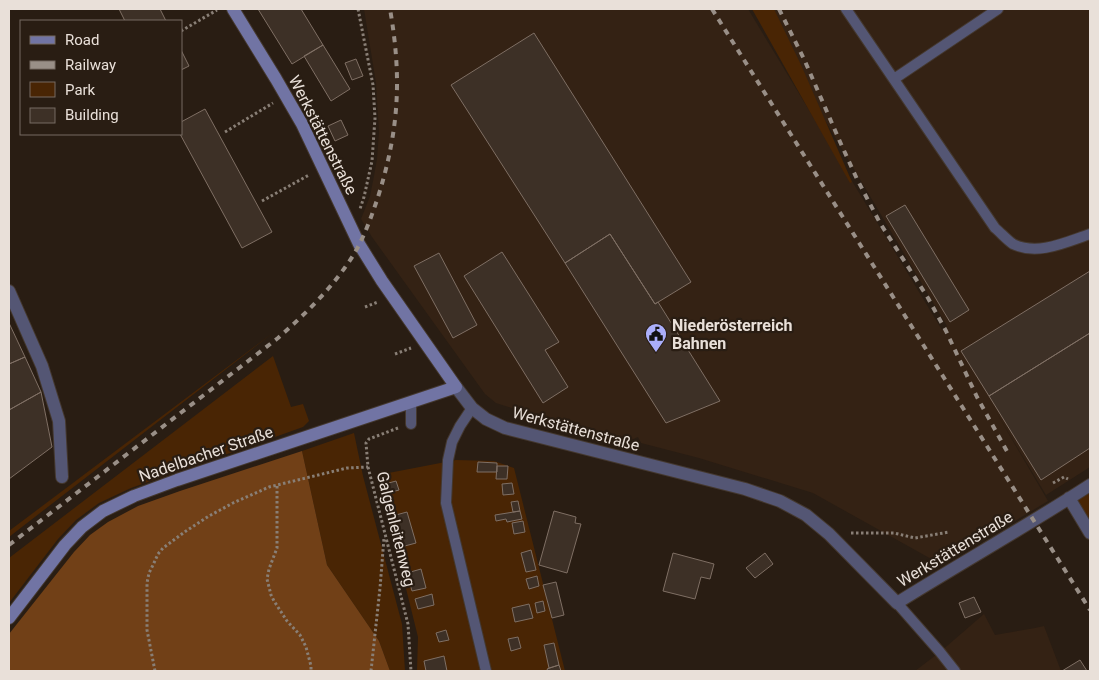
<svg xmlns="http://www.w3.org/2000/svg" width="1099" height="680" font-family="Roboto,sans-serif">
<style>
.built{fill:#342214}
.green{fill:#492504}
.forest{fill:#714017}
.building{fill:#3d3026;stroke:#7f6f64}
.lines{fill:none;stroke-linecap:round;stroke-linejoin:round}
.lane-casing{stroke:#44382f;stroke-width:12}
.street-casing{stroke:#44382f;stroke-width:14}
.secondary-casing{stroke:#44382f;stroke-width:14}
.path{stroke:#897f76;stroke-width:3;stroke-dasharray:2.5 2.5;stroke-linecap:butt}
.lane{stroke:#545674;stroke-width:10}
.street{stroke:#545674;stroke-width:12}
.secondary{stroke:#7174a4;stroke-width:12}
.rail{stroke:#998f87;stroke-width:4;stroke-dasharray:6 6;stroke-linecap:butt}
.labels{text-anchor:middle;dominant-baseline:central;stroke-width:4.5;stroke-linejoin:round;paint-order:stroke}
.street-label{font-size:16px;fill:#e9e0d9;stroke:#291d13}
.poi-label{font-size:16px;font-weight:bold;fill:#e9e0d9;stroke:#291d13;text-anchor:start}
</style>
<rect width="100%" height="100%" fill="#291d13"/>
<!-- built -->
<path class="built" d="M364 9H748L942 330 947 326 759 9H1090V467L1046 495 996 412 1048 501 942 565 813 493 699 458 641 443 638 437 631 440 550 420 496 403 485 394 372 237 361 219 370 196 374 176 377 159 379 132 376 83Z
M984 614 995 635 1035 628 1044 626 1061 671H915L940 652Z"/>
<!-- green -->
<path class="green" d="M752 9H774L802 67 852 182 850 183Z
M274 332 9 537V531Z
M273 356 291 407 303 404 309 421 303 427 131 488 99 503 76 520 58 539 9 603V558Z
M354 433 363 476 402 624 405 671H390L379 641 327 565 302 451Z
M456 460 494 461 514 468 565 671H417L418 637 378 475Z
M1090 485V533L1069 498Z"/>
<!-- forest -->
<path class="forest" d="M302 451 327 565 379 641 390 671H9V634L74 552 90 535 108 522 138 506 180 491Z"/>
<!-- building -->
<path class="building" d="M119 9H160L166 21H125Z
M258 9H301L323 45 292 64Z
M534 33 691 282 655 304 610 234 565 263 451 85Z
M323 45 350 89 331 101 304 56Z
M181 50 189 66 181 70Z
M356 59 363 76 352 80 345 63Z
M205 109 272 232 242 248 180 134H181V122Z
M341 120 348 135 335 141 328 126Z
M905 205 969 310 950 322 886 216Z
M610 234 655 304 658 302 720 401 666 423 565 263Z
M502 252 559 342 545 350 568 387 543 403 464 276Z
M439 253 477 325 453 338 414 266Z
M1090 271V333L989 396 961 351Z
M9 323 25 357 9 364Z
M1090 333V448L1041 480 989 396Z
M25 357 41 392 9 410V364Z
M41 392 52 447 9 479V410Z
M478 462 497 463V472H477Z
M497 466H508L507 479H496Z
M396 481 399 490 388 493 385 484Z
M512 483 514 494 503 495 502 484Z
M518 501 520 511 513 512 511 502Z
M520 511 522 519 507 522 506 519 496 521 495 515Z
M554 511 576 517 575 523 581 524 567 573 539 565Z
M407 512 416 543 401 547 392 516Z
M523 521 525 532 514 534 512 523Z
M531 550 536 570 526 572 521 553Z
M673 553 714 564 710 579 701 577 695 599 663 591Z
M765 553 773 564 755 578 746 568Z
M421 569 426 588 412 591 407 573Z
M537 576 539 586 529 589 526 579Z
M556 582 564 615 552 618 543 585Z
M432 594 434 605 418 609 415 599Z
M974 597 981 612 965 618 959 603Z
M543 601 545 611 537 613 535 603Z
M529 604 533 618 515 622 512 608Z
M446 630 449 640 439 642 436 633Z
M518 637 521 648 511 651 508 639Z
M554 643 559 665 549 668 544 645Z
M444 656 447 671H426L424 661Z
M1080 660 1087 671H1062Z
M559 665 561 671H548L547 669Z"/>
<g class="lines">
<!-- lane casing -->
<g class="lane-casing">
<path id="lane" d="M846 9 995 228C1001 233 1007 240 1013 244 1038 256 1066 242 1090 234
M894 79 998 9
M411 403V424
M472 408 460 426 452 442 448 460 446 503 486 671
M897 603 940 652 955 671"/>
</g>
<!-- street casing -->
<g class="street-casing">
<path id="street" d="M9 291 42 366 59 421 62 477
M456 387 472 408 486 419 505 428 745 489 780 501 806 515 829 534 897 603C961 563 1027 526 1090 485
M1069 498 1090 533"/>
</g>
<!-- secondary casing -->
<g class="secondary-casing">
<path id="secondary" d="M9 618 65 545 82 527 103 511 134 496 177 480 456 387 382 281 359 244 302 124 276 79 233 9"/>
</g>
<!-- path -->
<path class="path" d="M358 9 373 85 375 118 372 161 364 197 360 209
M181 31 217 10
M225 132 273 103
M262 201 309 175
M365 307 378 302
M395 354 411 348
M398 428 369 439 366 443 368 467 408 624 411 671
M1053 483 1064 477 1068 479
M277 486V548L269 569 267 579 271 595 274 601 287 621 300 635 306 647 311 666V671
M851 533H894L915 538 949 532
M155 671 147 630V583L149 573 153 565 158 554 163 548 186 531 209 516 233 503 269 487 347 468 368 467
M371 671 380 588 384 538"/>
<!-- lane -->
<use href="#lane" class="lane"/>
<!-- street -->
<use href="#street" class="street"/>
<!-- secondary -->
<use href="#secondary" class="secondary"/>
<!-- rail -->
<path class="rail" d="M712 9 1090 610
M779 9 804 59 841 144 857 179 880 223 928 298 946 331 977 397 1009 455
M9 545 278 338C303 316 327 293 346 266 361 246 370 221 378 197 399 130 402 78 390 9"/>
</g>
<!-- icons -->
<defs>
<g id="civic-pin" transform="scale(1.125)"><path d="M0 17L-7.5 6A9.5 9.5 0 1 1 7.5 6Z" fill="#abaffb" stroke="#291d13"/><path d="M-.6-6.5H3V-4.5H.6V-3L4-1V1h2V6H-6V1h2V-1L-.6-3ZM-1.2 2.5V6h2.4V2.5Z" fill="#111"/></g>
</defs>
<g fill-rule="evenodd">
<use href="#civic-pin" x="656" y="334"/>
</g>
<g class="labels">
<!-- street labels -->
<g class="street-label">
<text transform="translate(323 135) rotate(63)">Werkstättenstraße</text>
<text transform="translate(576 429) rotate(15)">Werkstättenstraße</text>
<text transform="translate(206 454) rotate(-19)">Nadelbacher Straße</text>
<text transform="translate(396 529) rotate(76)">Galgenleitenweg</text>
<text transform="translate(955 549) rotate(-31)">Werkstättenstraße</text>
</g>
<!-- poi labels -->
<g class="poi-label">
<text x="672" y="325">Niederösterreich<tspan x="672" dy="18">Bahnen</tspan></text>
</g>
</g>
<!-- border -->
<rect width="1099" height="680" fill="none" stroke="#e9e0d9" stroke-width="20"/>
<!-- legend -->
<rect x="20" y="20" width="162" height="115" fill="#291d13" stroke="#766b62"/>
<rect x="30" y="36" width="25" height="8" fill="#7174a4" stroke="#766b62"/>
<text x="65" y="45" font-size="15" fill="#e9e0d9">Road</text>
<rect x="30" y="61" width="25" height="8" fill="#998f87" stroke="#766b62"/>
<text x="65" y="70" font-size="15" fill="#e9e0d9">Railway</text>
<rect x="30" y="82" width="25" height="15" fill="#492504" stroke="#766b62"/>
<text x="65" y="95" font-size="15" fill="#e9e0d9">Park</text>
<rect x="30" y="108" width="25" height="15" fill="#3d3026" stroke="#766b62"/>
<text x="65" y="120" font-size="15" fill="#e9e0d9">Building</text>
</svg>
